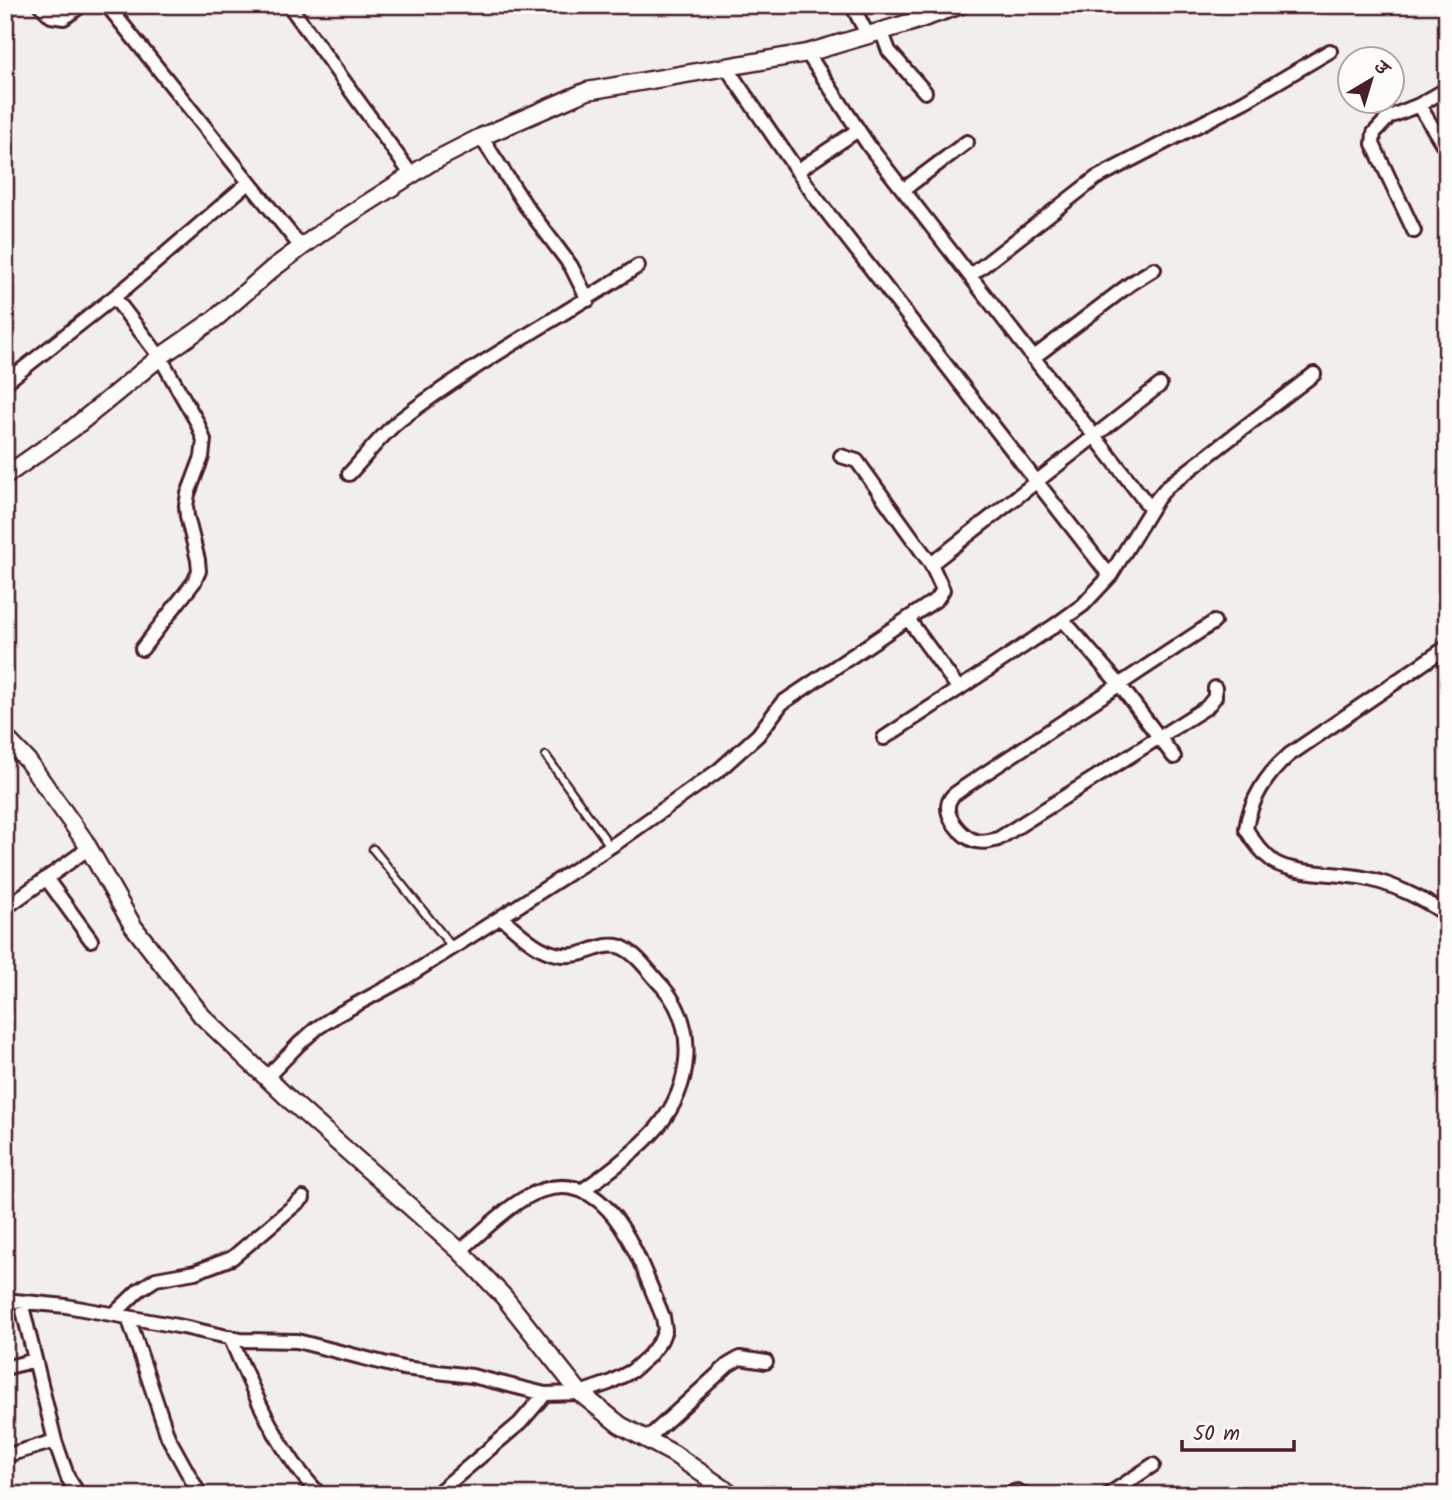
<svg xmlns="http://www.w3.org/2000/svg" width="1452" height="1500" font-family="Kalam,'Playpen Sans Deva',sans-serif">
<style>
.lines{fill:none;stroke-linecap:round;stroke-linejoin:round}
.service-casing{stroke:#4a1f2b;stroke-width:11}
.minor-casing{stroke:#4a1f2b;stroke-width:18}
.tertiary-casing{stroke:#4a1f2b;stroke-width:21}
.service{stroke:#fdfcf7;stroke-width:6}
.minor{stroke:#fdfcf7;stroke-width:12}
.tertiary{stroke:#fdfcf7;stroke-width:16}
</style>
<rect width="100%" height="100%" fill="#f2efeb"/>
<filter id="ink" filterUnits="userSpaceOnUse"><feTurbulence type="fractalNoise" baseFrequency=".0143" numOctaves="2"/><feDisplacementMap in="SourceGraphic" scale="14" xChannelSelector="R" yChannelSelector="G"/><feConvolveMatrix kernelMatrix="1 2 1 2 8 2 1 2 1" color-interpolation-filters="sRGB"/></filter>
<g filter="url(#ink)">
<g class="lines">
<!-- service casing -->
<g class="service-casing">
<path id="service" d="M546 756 610 846
M373 849 453 948"/>
</g>
<!-- minor casing -->
<g class="minor-casing">
<path id="minor" d="M40 5 51 16 64 18 82 5
M107 5 301 247
M289 5 411 174
M852 5 867 34
M881 30 889 51 925 92
M807 53 869 146 1151 509
M726 67 816 198 1110 576
M1419 105 1447 151
M481 137 526 206 571 266 588 300
M797 171 858 130
M903 190 967 142
M1414 231 1373 144 1374 133 1389 117 1419 105 1447 89
M970 276 1096 178 1245 101 1330 51
M114 297 160 357 197 422 204 440 202 457 188 494 186 506 187 516 198 560 199 571 194 582 142 649
M1033 358 1130 284 1154 269
M5 383 128 286 248 183
M349 474C366 456 381 435 400 420 475 362 560 318 638 266
M931 564 1160 385
M908 619 959 689
M1063 620 1119 684 1174 757
M1214 622 963 788C960 791 953 794 951 798 940 813 962 838 976 841 984 843 991 841 998 839L1207 707 1215 697V688
M1447 647 1289 755C1267 774 1250 800 1246 829 1253 841 1263 854 1274 862 1293 874 1340 873 1364 878 1391 883 1424 899 1447 915
M884 738 1054 626 1083 605 1110 576 1157 499 1167 487 1314 374
M46 878 91 940
M5 908 89 848
M501 917C524 937 546 961 579 954 592 951 607 942 621 947 638 954 650 974 663 987 699 1029 691 1087 657 1128 636 1152 609 1172 583 1190
M266 1078 299 1044 317 1028 337 1015 405 978 501 917 619 841 719 770 758 735 782 703 937 599 943 590 931 564 857 461 841 456
M5 1300 66 1306 183 1327 241 1340 297 1341 403 1368 472 1376 545 1394 580 1393 609 1383 632 1371 649 1356 661 1340 665 1330 663 1317C638 1258 607 1151 523 1199 501 1212 480 1234 460 1251
M21 1302 55 1441 68 1478 79 1495
M114 1314 139 1290 156 1279 195 1272 232 1258 303 1198
M128 1317 168 1437 200 1495
M230 1337C254 1393 277 1450 320 1495
M5 1368 35 1360
M647 1439 728 1365 740 1358 766 1362
M5 1456 55 1441
M435 1495 520 1423 545 1394
M1006 1495 1017 1491 1025 1495
M1108 1495 1153 1465"/>
</g>
<!-- tertiary casing -->
<g class="tertiary-casing">
<path id="tertiary" d="M5 476 72 429 160 357 216 318 272 269 322 232 430 163 481 137 587 91 807 53 909 23 961 5
M5 737 27 760 84 840 133 926 202 1016 291 1101 460 1251 504 1297 580 1393 620 1425 674 1454 733 1495"/>
</g>
<!-- service -->
<use href="#service" class="service"/>
<!-- minor -->
<use href="#minor" class="minor"/>
<!-- tertiary -->
<use href="#tertiary" class="tertiary"/>
</g>
</g>
<!-- margin -->
<rect width="1452" height="1500" fill="none" stroke="#fdfcf7" stroke-width="28"/>
<rect x="14" y="14" width="1424" height="1472" fill="none" stroke="#4a1f2b" stroke-width="2.5" filter="url(#ink)"/>
<!-- north arrow -->
<g transform="translate(1371 80) rotate(38)"><circle r="33" fill="#fdfcf7" stroke="#b5a4a5" stroke-width="2"/>
<path d="M0-5L12 26L0 18L-12 26Z" fill="#4a1f2b"/>
<text y="-10" font-size="19" font-weight="bold" text-anchor="middle" fill="#4a1f2b">उ</text>
</g>
<!-- scale -->
<path d="M1182 1440v10h112v-10" fill="none" stroke="#4a1f2b" stroke-width="3.5"/>
<text x="1193" y="1440" font-size="21" fill="#4a1f2b" stroke="#fdfcf7" stroke-width="5" paint-order="stroke">50 m</text>
</svg>
